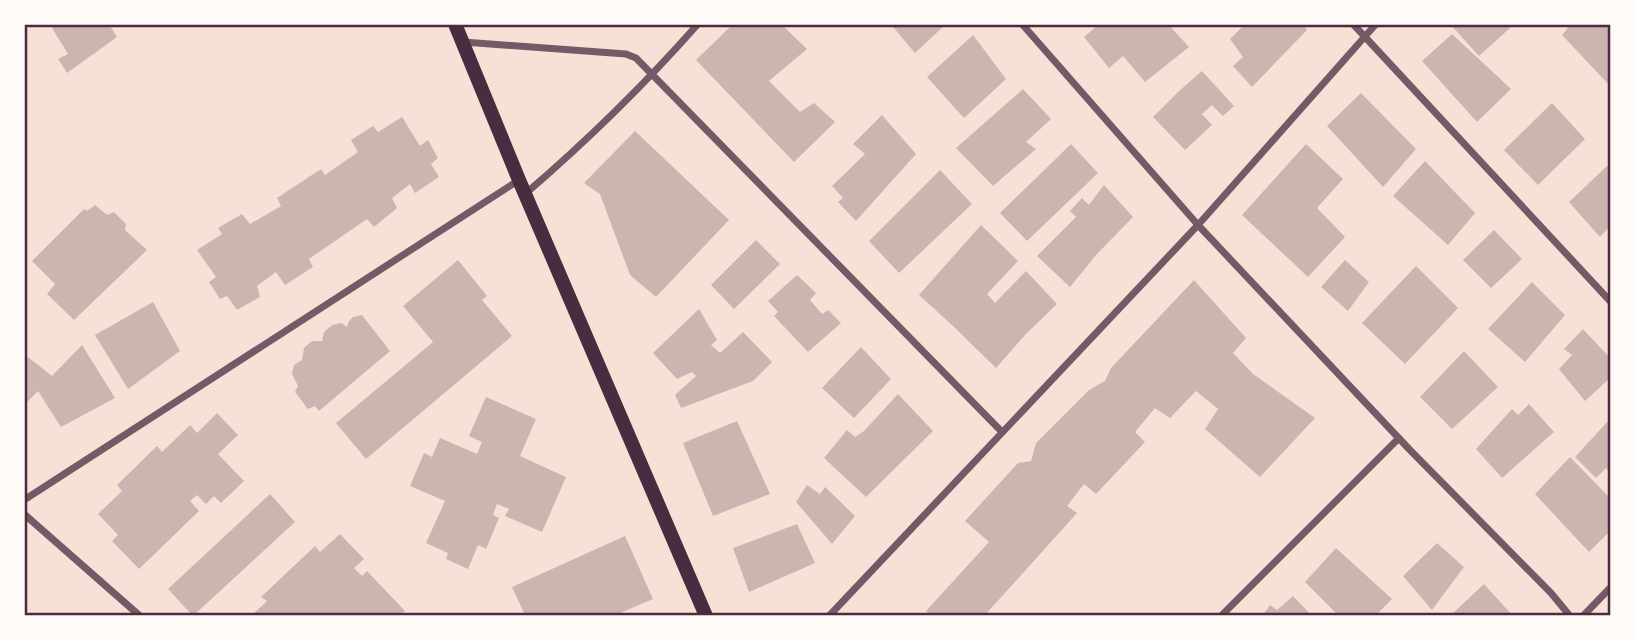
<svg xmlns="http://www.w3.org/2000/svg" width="1635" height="640" font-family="Literata,serif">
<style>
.building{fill:#ccb4b1}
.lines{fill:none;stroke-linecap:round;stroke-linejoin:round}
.minor{stroke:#755966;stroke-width:7}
.secondary{stroke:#4a2c40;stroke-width:14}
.neatline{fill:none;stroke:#4a2c40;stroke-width:2.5}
</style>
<rect width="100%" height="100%" fill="#f7e1d7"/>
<!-- building -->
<path class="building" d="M56 24H109L117 37 67 73 58 59 68 54 52 28Z
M733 24H781L807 49 769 81 800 112 814 103 835 122 794 162 696 60Z
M896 24H946L915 53 893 27Z
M1099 24H1168L1189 47 1145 82 1123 56 1109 68 1084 37Z
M1245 24H1303L1307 30 1252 87 1233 66 1243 57 1230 39Z
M1450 24H1506L1510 28 1479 56Z
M1571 24H1606L1610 29V86L1562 35Z
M1452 34 1511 89 1477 122 1422 61Z
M973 35 1006 79 964 118 927 77Z
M1202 71 1234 106 1223 116 1212 105 1202 114 1212 125 1185 150 1153 117 1179 91Z
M1023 89 1051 119 1026 142 1036 149 993 186 956 148Z
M1361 93 1416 149 1383 187 1327 126Z
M1552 103 1585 139 1538 185 1504 150Z
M882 115 916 154 856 221 838 202 843 198 832 186 865 154 853 144Z
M402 117 420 146 428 140 438 158 431 164 439 177 415 193 410 184 392 198 397 208 374 227 367 219 309 259 313 267 285 285 276 272 257 286 260 297 237 310 227 296 220 299 209 282 216 277 197 250 222 234 218 228 242 214 250 224 281 206 277 198 321 169 325 175 358 152 351 140 373 126 378 132Z
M635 131 729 220 656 297 630 275 600 194 584 183Z
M1071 144 1098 173 1027 241 1000 213Z
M1306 144 1343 179 1317 208 1345 237 1308 277 1242 215Z
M1425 161 1475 213 1448 245 1393 196Z
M1607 166 1610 169V226L1600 237 1569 202Z
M940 170 972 204 899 273 869 241Z
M1104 185 1133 217 1097 254 1070 287 1037 256 1076 217 1070 211 1082 198 1089 205Z
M95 205 107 215 114 212 126 224 125 230 147 250 74 320 47 294 55 284 32 261 84 209 87 211Z
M981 225 1018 261 987 294 995 303 1026 271 1057 304 1025 335 996 368 952 325 919 295Z
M1494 230 1522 259 1491 288 1463 260Z
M756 240 780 264 734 309 711 285Z
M458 260 487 296 482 300 512 336 366 459 336 423 433 342 403 306Z
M1345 260 1369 282 1348 311 1321 287Z
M1416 266 1458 308 1405 364 1362 323Z
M797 275 816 293 810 300 822 314 828 310 841 323 808 352 774 316 778 312 768 301Z
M1194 280 1246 338 1233 353 1253 374 1315 418 1260 477 1205 429 1218 409 1196 391 1170 418 1155 408 1135 432 1145 442 1096 494 1084 484 1067 506 1077 513 985 615H930L926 611 989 542 965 521 1018 463 1031 461 1036 443 1089 390 1105 381 1111 368Z
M1532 282 1565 315 1525 362 1488 329Z
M153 302 180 351 128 389 95 335Z
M699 309 717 340 711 345 720 353 743 332 772 362 753 381 681 408 675 395 696 376 692 372 677 379 653 353Z
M362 315 390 351 319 411 315 406 308 409 295 392 298 386 292 374 294 365 302 360 304 348 312 341H322L324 332 332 325 341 323 347 327 349 321 353 317Z
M1583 329 1610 358V378L1585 401 1559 369 1572 355 1564 349Z
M82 345 115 398 61 427 38 391 24 405V354L52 376Z
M861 347 891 379 854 418 822 388Z
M1464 351 1498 387 1452 429 1420 397Z
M898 394 933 431 866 497 824 458 847 430 855 437 864 431Z
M486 397 536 419 520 456 566 477 542 532 505 516 509 509 497 504 493 515 499 518 486 549 478 545 468 569 446 559 448 553 426 543 445 501 410 486 424 453 432 457 440 438 477 454 482 442 469 436Z
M1529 404 1554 432 1502 478 1476 449 1512 409 1518 415Z
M217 413 238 435 218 454 244 481 221 503 214 496 206 504 197 495 190 501 199 511 139 569 112 541 118 535 98 514 122 491 117 485 157 446 162 452 190 425 197 433Z
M1610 419V473L1606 468 1596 478 1575 457Z
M737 421 770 494 713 516 683 443Z
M1570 457 1610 498V531L1589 552 1535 494Z
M807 485 820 494 825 487 855 516 832 544 796 502Z
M270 494 295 522 194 615H192L168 589Z
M797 524 815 563 749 592 733 548Z
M340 534 364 559 354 568 362 576 367 571 405 611 400 615H252L267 601 261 597 315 546 320 552Z
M625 536 653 599 620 613 621 615H525L512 587Z
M1437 543 1464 567 1432 610 1403 576Z
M1336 548 1392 599 1376 615H1338L1305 582Z
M1484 584 1512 615H1451Z
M1293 596 1311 615H1263L1270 605 1277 610Z"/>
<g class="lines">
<!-- minor -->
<path class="minor" d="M1022 24 1198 225 1409 449 1551 593 1570 616
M1353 24 1610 301
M463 42 626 54 636 58 1002 432
M525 194C587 141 644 85 698 24
M24 500 519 180
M24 514 140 616
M829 616 1198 225 1376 24
M1221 616 1399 438
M1583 616 1610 588"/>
<!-- secondary -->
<path class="secondary" d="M455 24 519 180 706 616"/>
</g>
<!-- border -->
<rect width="1635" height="640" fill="none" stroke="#fffaf5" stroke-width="52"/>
<rect x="26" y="26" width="1583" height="588" class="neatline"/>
</svg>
